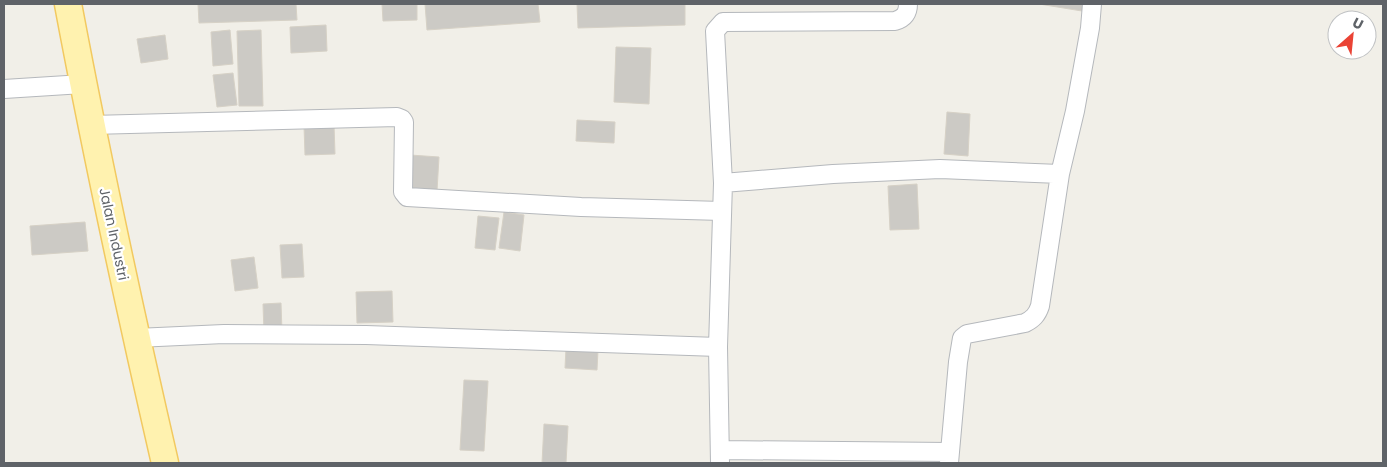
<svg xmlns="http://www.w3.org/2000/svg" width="1387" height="467" font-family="Poppins,sans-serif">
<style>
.building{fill:#cccac5;stroke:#d6d1c6}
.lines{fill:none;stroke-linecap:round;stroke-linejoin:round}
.minor-casing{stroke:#b5b8bc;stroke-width:20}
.primary-casing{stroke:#f2c960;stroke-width:29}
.minor{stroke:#fff;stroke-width:18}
.primary{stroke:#fff2af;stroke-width:26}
.labels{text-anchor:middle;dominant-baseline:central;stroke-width:4.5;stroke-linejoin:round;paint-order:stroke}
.street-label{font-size:14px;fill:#5f6368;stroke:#fff}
</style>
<rect width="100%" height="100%" fill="#f1efe8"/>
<!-- building -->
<path class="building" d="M198 4H296L297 20 199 23Z
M382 4H417V20L383 21Z
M425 4H538L540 22 427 30Z
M577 4H685V25L578 28Z
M1039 4H1083L1082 11Z
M326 25 327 51 291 53 290 27Z
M230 30 233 64 213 66 211 32Z
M261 30 263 106H239L237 31Z
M165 35 168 59 141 63 137 39Z
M616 47 651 48 649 104 614 102Z
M233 73 237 105 217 107 213 75Z
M947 112 970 114 968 156 944 154Z
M577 120 615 122 614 143 576 141Z
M334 125 335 154 305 155 304 126Z
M410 155 439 157 437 191 408 189Z
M917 184 919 229 890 230 888 186Z
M504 212 524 215 520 251 499 248Z
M478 216 499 218 495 250 475 248Z
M85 222 88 251 32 255 30 226Z
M302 244 304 277 282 278 280 245Z
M254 257 258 288 235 291 231 260Z
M392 291 393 322 357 323 356 292Z
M281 303 282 332 264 333 263 304Z
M566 348 598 350 597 370 565 368Z
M464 380 488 381 484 451 460 450Z
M544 424 568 426 566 463H542Z"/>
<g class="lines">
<!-- minor casing -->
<g class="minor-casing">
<path id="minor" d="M4 89 83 84
M91 125 397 117 402 119 404 122 403 192 407 197 581 207 722 211
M723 183 833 174 940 169 1060 174
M136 338 224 334 366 335 718 347
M720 450 950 452
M720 463 718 347 723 183 715 31 723 22 895 21C905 18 908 13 908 4
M949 463 958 362 962 338 967 334 1025 323C1033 319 1037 315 1040 306L1060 174 1075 111 1090 28 1092 4"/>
</g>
<!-- primary casing -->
<g class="primary-casing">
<path id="primary" d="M68 4C97 158 130 311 165 463"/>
</g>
<!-- minor -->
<use href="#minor" class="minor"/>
<!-- primary -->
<use href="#primary" class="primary"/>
</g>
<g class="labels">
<!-- street labels -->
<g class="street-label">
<text transform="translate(114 234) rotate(78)">Jalan Industri</text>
</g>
</g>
<!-- border -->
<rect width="1387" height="467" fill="none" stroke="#5f6368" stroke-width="10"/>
<!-- north arrow -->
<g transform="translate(1352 35) rotate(27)"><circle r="24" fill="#ffffff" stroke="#bfc1c3"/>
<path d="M0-4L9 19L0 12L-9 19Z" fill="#ea4335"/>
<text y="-8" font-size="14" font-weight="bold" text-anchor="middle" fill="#5f6368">U</text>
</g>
</svg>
